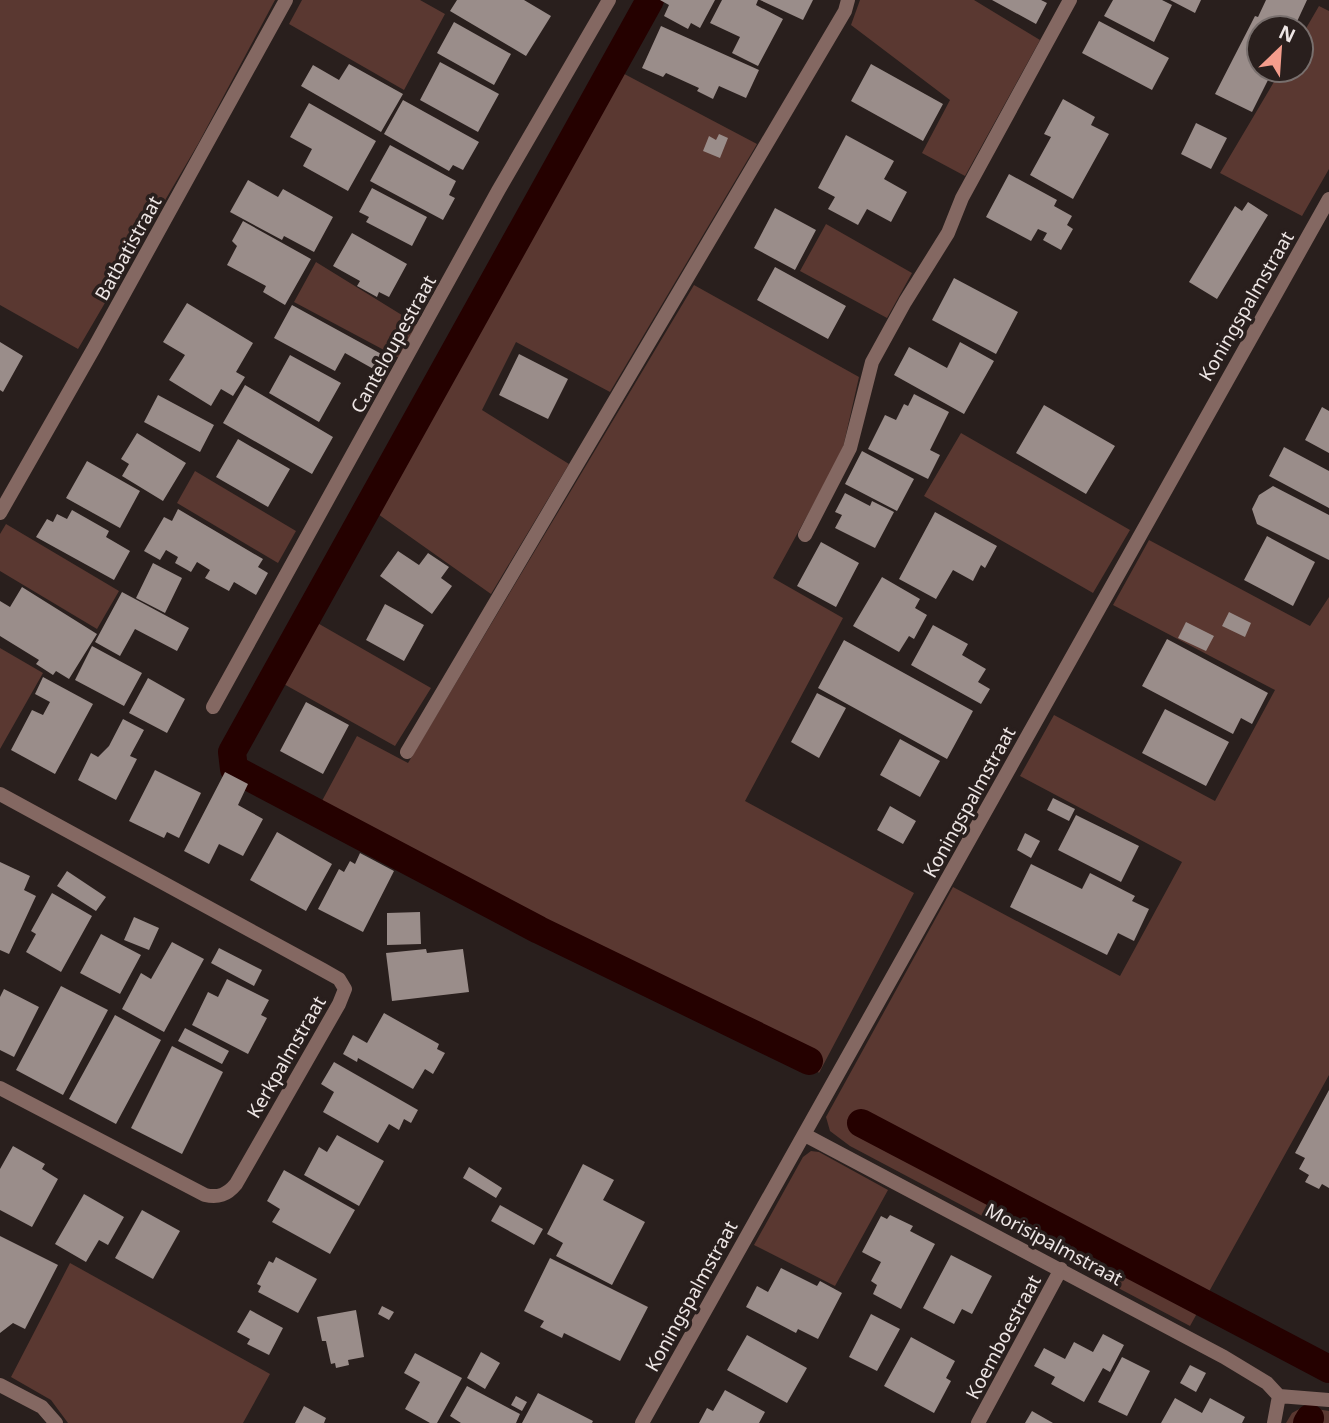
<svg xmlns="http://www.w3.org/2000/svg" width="1329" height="1423" font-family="'Noto Sans',sans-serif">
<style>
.green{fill:#5a3831}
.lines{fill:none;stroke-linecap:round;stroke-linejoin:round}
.canal{stroke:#250100;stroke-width:28}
.building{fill:#9a8d8a}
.lane{stroke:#846862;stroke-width:14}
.street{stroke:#846862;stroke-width:14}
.labels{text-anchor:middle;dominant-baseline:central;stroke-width:7;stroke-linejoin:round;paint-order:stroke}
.street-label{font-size:19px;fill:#eee6e5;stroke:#291f1d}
</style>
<rect width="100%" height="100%" fill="#291f1d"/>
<!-- green -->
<path class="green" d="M0 0H275L198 144 78 349 0 305Z
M302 0H420L445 14 404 90 289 24Z
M860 0H974L1040 40 965 176 922 153 950 100 851 25Z
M1319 6 1329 11V169L1302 216 1220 173 1281 70H1301V37Z
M613 68 757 144 610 392 516 342 482 410 569 464 491 594 368 507Z
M826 224 912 273 887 318 800 271Z
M316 262 418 325 399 358 294 302Z
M694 285 859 377 842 452 773 578 843 618 745 801 914 893 819 1073 809 1061 539 930 316 812 357 736 408 763Z
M961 433 1130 530 1093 593 924 496Z
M195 471 296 531 278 563 177 503Z
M6 524 119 591 97 629 0 571V534Z
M1149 540 1310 626 1329 597V1075L1190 1326 850 1146 830 1131 826 1117 953 887 1120 976 1182 862 1020 776 1054 715 1215 801 1275 690 1113 605Z
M307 617 431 688 395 746 273 678Z
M0 648 43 673 0 749Z
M811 1151 819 1152 888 1190 835 1286 754 1245 803 1157Z
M70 1263 270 1374 243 1423H68L51 1400 11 1377Z
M1303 1407 1329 1411V1423H1286L1292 1413Z"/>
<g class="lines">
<!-- canal -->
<path class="canal" d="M650 0 232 752 234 769 539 930 809 1061
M861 1123 1329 1369
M1307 1423 1310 1418"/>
</g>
<!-- building -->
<path class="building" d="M457 0H524L551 16 526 56 450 11Z
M660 0H715L700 28 691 23 688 29 664 16 669 5Z
M722 0H758L756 5 783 19 758 66 732 53 740 37 710 23Z
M760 0H813L803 20Z
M992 0H1041L1047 3 1036 24Z
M1113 0H1162L1172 5 1154 42 1104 16Z
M1170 0H1201L1195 13Z
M1266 0H1307L1294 28H1259V70H1273L1252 112 1215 94 1255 16 1258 17Z
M1099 21 1169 58 1152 90 1082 53Z
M454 22 511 54 494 85 437 53Z
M661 26 759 70 746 98 719 86 713 99 697 91 699 88 666 73 663 77 642 68Z
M440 62 499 94 478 132 420 100Z
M349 64 403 94 381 132 301 86 313 65 339 80Z
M871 64 943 104 923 141 851 101Z
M1063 99 1095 117 1091 125 1109 134 1073 199 1030 175 1051 137 1044 134Z
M403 100 479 142 463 170 453 165 449 171 384 134Z
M309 103 376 141 348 191 303 166 312 149 290 137Z
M1196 123 1227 138 1211 169 1181 154Z
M719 134 728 138 720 158 703 151 709 136 716 140Z
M846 135 894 161 884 179 907 192 891 222 867 209 858 225 828 209 835 197 818 188Z
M390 145 456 181 449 195 455 198 443 220 370 181Z
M1009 174 1057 200 1054 206 1072 216 1067 225 1073 229 1061 250 1043 240 1047 233 1038 229 1031 241 986 217Z
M248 180 278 197 283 189 333 217 314 252 284 236 282 240 230 212Z
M372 188 427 217 412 246 366 222 369 217 359 212Z
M1248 202 1268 215 1217 299 1189 282 1235 206 1242 211Z
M775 208 816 230 795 270 754 248Z
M243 221 311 259 285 305 263 292 266 286 227 265 237 246 232 241Z
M352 233 407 264 389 297 379 292 377 297 357 286 360 281 333 266Z
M775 267 846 306 828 339 757 300Z
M954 278 1018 312 996 354 932 320Z
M187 303 253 343 236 372 245 377 233 396 221 389 211 406 169 380 185 355 163 342Z
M292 305 385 356 377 371 345 353 335 371 274 338Z
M0 342 23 356 3 392 0 390Z
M960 342 994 361 964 414 894 375 909 347 947 368Z
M519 354 568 379 548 419 499 395Z
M290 355 341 383 319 422 269 393Z
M245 385 333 437 312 474 223 423Z
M914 394 949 412 930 450 940 455 928 479 868 449 885 415 896 420 904 404 908 406Z
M158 395 214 425 200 452 144 422Z
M1044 405 1115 446 1086 494 1016 453Z
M1322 407 1329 411V453L1305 440Z
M137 433 186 463 163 501 122 476 129 464 121 459Z
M238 439 290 469 268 507 216 477Z
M1284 447 1329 471V508L1269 476Z
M862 451 914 479 897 511 845 484Z
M87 461 140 491 120 528 66 498Z
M1273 486 1329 515V560L1257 524 1252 509 1259 495Z
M845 493 870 506 872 501 894 512 875 548 835 528 842 515 835 512Z
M178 509 263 559 258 567 268 573 256 595 234 582 229 591 205 578 210 570 197 562 191 572 175 563 178 557 166 550 160 560 144 551 164 517 172 521Z
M72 510 109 531 106 537 130 551 114 580 36 537 47 519 53 522 57 514 67 519Z
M935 512 997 546 985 568 981 565 973 581 953 570 936 599 899 579Z
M1267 536 1315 562 1293 606 1244 580Z
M821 542 859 563 836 607 797 586Z
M398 551 419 565 428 553 449 567 441 578 452 586 432 614 380 576Z
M153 563 182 578 165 613 136 598Z
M882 577 920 599 915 608 927 615 914 639 909 636 899 652 853 626Z
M22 587 97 634 69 679 56 671 53 675 36 664 39 660 0 636V601L10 607Z
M122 592 189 628 177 651 135 629 120 656 95 642Z
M385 604 424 625 404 661 366 640Z
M1229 612 1251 623 1245 637 1222 626Z
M1186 622 1214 636 1206 651 1178 638Z
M933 625 968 644 962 655 986 669 978 682 990 689 981 704 911 665Z
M1167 639 1268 693 1252 724 1241 718 1233 734 1142 686Z
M844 640 973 711 947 759 818 688Z
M92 646 142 673 124 706 75 680Z
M43 677 93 704 55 774 11 750 32 710 43 715 50 702 35 694Z
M148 678 185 699 167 733 129 713Z
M817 693 846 708 819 758 791 742Z
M306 702 349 725 323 774 280 751Z
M1165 709 1229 742 1206 786 1142 753Z
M123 719 144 730 130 756 137 759 116 800 78 780 91 753 98 757 109 746Z
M900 739 940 761 920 797 880 775Z
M155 770 201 793 179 838 167 832 164 838 129 821Z
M225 772 248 784 238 805 263 819 243 856 219 844 209 864 184 851Z
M1053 798 1075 809 1069 821 1047 810Z
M890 806 916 821 903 844 877 830Z
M1076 815 1139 846 1121 882 1058 850Z
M277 832 332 864 306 911 250 880Z
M1025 833 1040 841 1031 858 1017 850Z
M360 853 394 871 363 932 318 909 339 869 344 872 350 861 355 864Z
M0 862 30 876 24 890 36 896 9 954 0 950Z
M1031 864 1082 889 1090 873 1135 896 1132 901 1149 909 1134 941 1118 933 1107 955 1010 907Z
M67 871 106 897 96 911 57 886Z
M52 893 92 916 61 972 26 952 36 934 31 931Z
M420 912 421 944 387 945V913Z
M134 917 159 928 149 950 124 940Z
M101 934 141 955 120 994 80 973Z
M172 942 204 959 164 1032 122 1009 141 973 151 979Z
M219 948 262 970 254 986 211 963Z
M426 949 427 953 463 949 469 992 392 1001 386 953Z
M227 979 269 1000 261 1015 267 1018 248 1054 192 1025 208 992 218 997Z
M61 986 108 1010 63 1095 16 1070Z
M4 989 39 1007 14 1057 0 1050V997Z
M384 1013 439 1044 437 1049 445 1053 433 1074 425 1069 413 1089 358 1058 357 1062 343 1054 353 1035 367 1043Z
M115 1015 161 1040 116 1124 69 1099Z
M185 1028 229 1051 222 1064 178 1041Z
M172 1046 223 1072 182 1154 131 1128Z
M334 1062 418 1110 411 1123 404 1119 399 1130 389 1124 378 1143 323 1112 334 1092 321 1084Z
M1329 1090V1188L1322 1184 1319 1189 1305 1182 1309 1175 1299 1169 1305 1158 1295 1153Z
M337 1135 384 1161 359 1206 304 1175 319 1147 327 1152Z
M13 1146 45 1164 42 1169 58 1179 32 1227 0 1210V1169Z
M583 1164 614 1180 603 1200 645 1222 612 1285 556 1256 563 1243 547 1234Z
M469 1167 502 1188 496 1198 463 1178Z
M284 1170 355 1210 330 1254 272 1222 280 1209 267 1201Z
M84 1194 124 1217 108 1245 99 1240 86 1262 55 1244Z
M500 1205 543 1229 534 1245 491 1221Z
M142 1210 180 1231 153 1279 115 1258Z
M890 1215 913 1226 910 1231 935 1244 901 1309 873 1294 877 1285 871 1281 881 1262 862 1252 881 1216 887 1219Z
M0 1236 58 1265 25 1329 13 1323 0 1333Z
M951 1255 992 1276 972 1314 962 1309 954 1324 923 1308Z
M276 1257 317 1279 298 1313 258 1292 261 1286 257 1284 269 1261 273 1263Z
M550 1258 648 1307 620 1361 564 1333 562 1338 540 1327 544 1321 524 1311Z
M781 1268 817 1286 820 1281 842 1293 818 1339 798 1329 796 1333 746 1307 757 1286 768 1292Z
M382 1306 394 1312 389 1320 378 1314Z
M250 1310 283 1328 269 1355 247 1344 250 1339 237 1332Z
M356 1310 364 1357 348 1360 349 1365 336 1368 335 1363 331 1364 326 1341H322L317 1317Z
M871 1314 900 1329 877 1371 849 1357Z
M1103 1334 1124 1345 1110 1372 1103 1368 1084 1402 1051 1384 1055 1377 1034 1366 1044 1348 1065 1359 1074 1342 1093 1352Z
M747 1335 807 1368 787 1403 727 1370Z
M911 1337 955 1361 946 1378 951 1381 934 1413 884 1386Z
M481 1352 500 1363 485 1389 467 1378Z
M415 1353 462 1378 437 1423H430L405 1409 420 1382 404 1373Z
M1122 1357 1150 1371 1127 1416 1098 1402Z
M1190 1365 1206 1373 1196 1392 1180 1383Z
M467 1386 520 1414 516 1423H461L450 1416Z
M725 1390 765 1412 759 1423H699L707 1408 713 1411Z
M538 1393 593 1421 592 1423H522Z
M516 1396 527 1402 522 1411 511 1405Z
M1175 1398 1202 1413 1210 1398 1245 1417 1242 1423H1161Z
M304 1406 326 1418 324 1423H295Z
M1032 1411 1053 1423H1025Z"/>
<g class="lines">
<!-- lane -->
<path class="lane" d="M805 535 850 448 872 362 905 302 948 233 962 198 1070 0
M407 752 845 11 848 0"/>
<!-- street -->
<path class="street" d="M0 513 94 348 286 0
M213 707 498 191 609 0
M0 794 323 970 339 979 345 989 339 1004 236 1184C227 1195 218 1198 205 1195L0 1088
M805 1135 1224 1357 1267 1383 1279 1396
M0 1385 42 1407 56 1423
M1279 1396 1329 1400
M642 1423 1329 199
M978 1423 1061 1269
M1274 1423 1279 1396"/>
</g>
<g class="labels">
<!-- street labels -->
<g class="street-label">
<text transform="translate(128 248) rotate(-61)">Batbatistraat</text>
<text transform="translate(1246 306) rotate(-60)">Koningspalmstraat</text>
<text transform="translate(393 344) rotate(-61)">Canteloupestraat</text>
<text transform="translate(969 802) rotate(-61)">Koningspalmstraat</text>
<text transform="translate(286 1057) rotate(-60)">Kerkpalmstraat</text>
<text transform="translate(1054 1244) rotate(28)">Morisipalmstraat</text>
<text transform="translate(691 1296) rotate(-61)">Koningspalmstraat</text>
<text transform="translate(1003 1337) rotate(-62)">Koemboestraat</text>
</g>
</g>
<!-- north arrow -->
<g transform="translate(1280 49) rotate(25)"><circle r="33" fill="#291f1d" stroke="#786f6d" stroke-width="2"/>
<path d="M0-5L12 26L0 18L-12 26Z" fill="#f49d8c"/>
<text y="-10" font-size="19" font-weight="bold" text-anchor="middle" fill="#eee6e5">N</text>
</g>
</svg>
